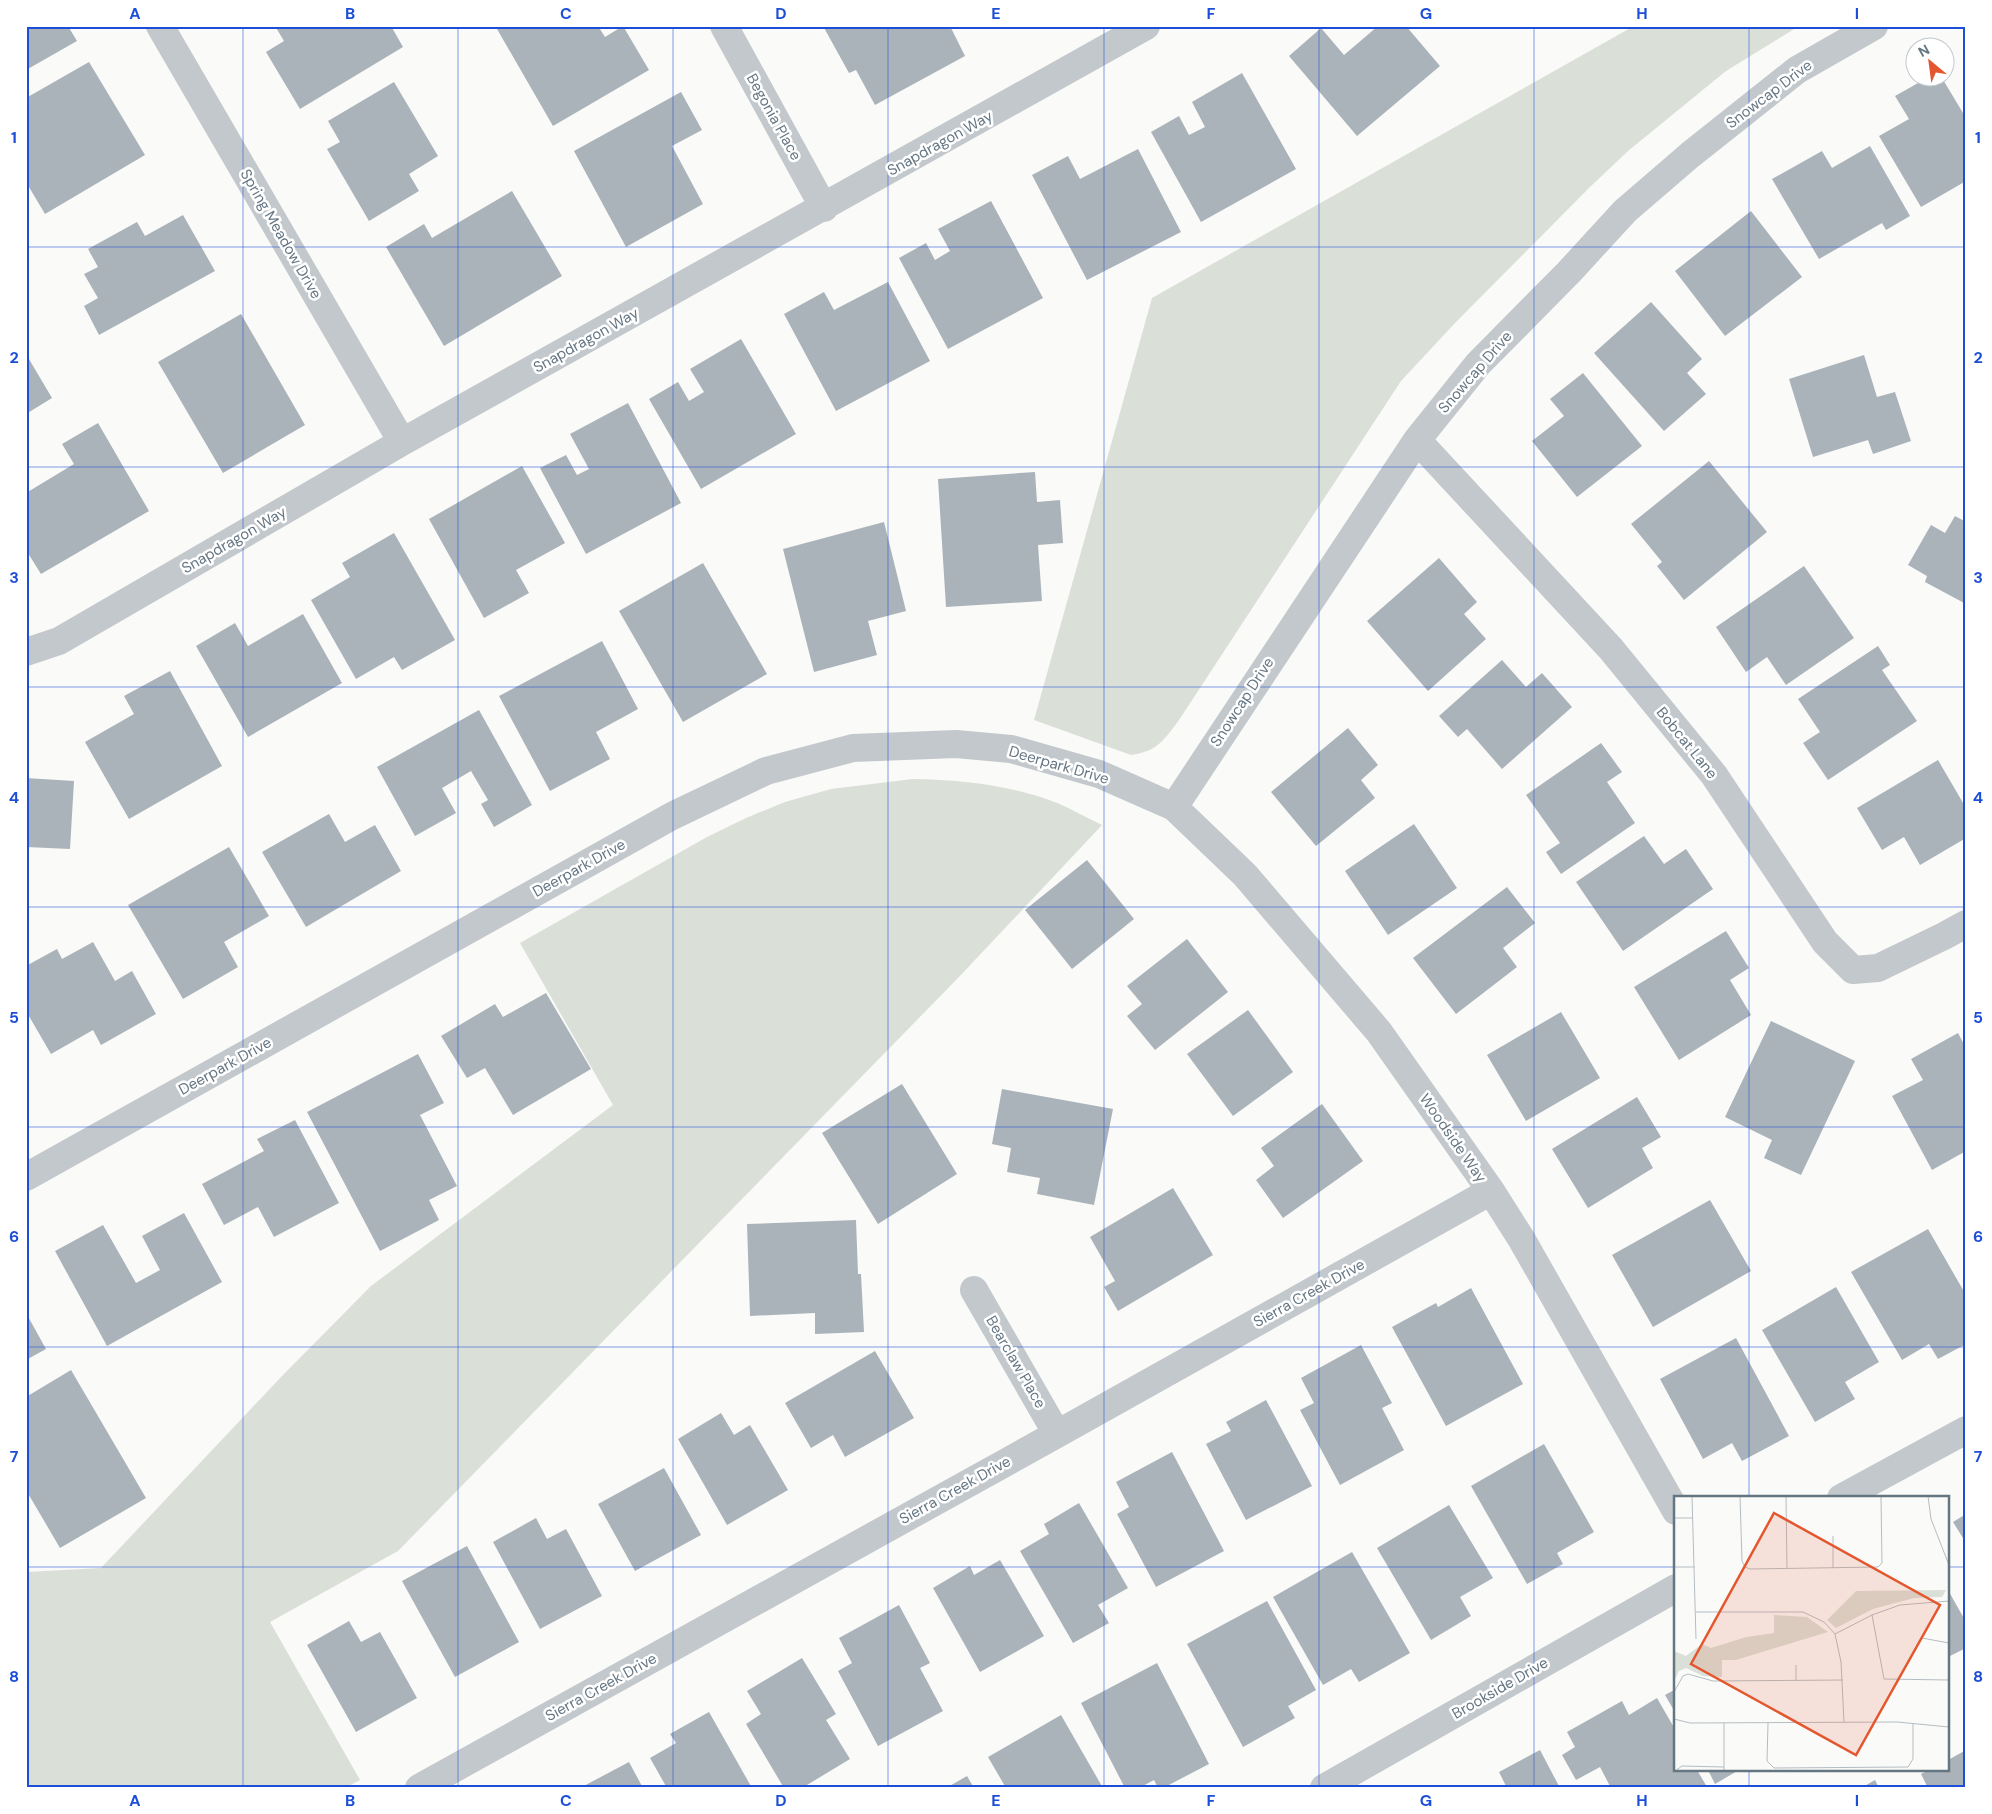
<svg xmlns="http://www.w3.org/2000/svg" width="1992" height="1814" font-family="'DM Sans',sans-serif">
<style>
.green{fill:#dadfd7}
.building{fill:#aab3b9}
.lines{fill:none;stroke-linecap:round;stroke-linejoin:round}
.street{stroke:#c3c8cc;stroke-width:28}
.grid{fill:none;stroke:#1d4ed8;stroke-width:1;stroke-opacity:0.55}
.labels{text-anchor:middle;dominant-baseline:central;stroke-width:5;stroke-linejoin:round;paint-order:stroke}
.street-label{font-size:15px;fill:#657683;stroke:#fff}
.inset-road{fill:none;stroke:#b5bdc2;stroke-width:1}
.view{fill:#e4572e;fill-opacity:0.15;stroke:#e4572e;stroke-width:2.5}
.inset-edge{fill:none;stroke:#657683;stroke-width:2.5}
.neatline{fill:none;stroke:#1d4ed8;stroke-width:2}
.grid-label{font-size:16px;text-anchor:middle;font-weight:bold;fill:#1d4ed8}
</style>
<rect width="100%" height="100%" fill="#fafaf8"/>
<!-- green -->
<path class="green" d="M1634 26H1799L1726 71 1628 151 1590 187 1455 323 1401 381 1179 720C1164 740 1158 751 1131 755L1034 720 1152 298Z
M913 779C961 780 1012 785 1057 803 1072 809 1087 818 1102 825L958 978 398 1551 270 1622 360 1780 345 1788H26V1572L101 1568 282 1376 371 1286 613 1105 520 943 707 837 746 818 785 802 831 789Z"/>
<!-- building -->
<path class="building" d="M26 26H68L77 41 26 70Z
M275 26H391L403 47 300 109 266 52 284 41Z
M502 26H598L605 37 623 26 649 70 553 126 497 29Z
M823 26H950L965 56 875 105 856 70 849 73Z
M1378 26H1406L1440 66 1357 136 1289 56 1321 28 1344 55Z
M89 62 145 155 45 214 26 182V98Z
M1242 73 1296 169 1201 222 1151 132 1179 116 1189 135 1205 127 1192 102Z
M1927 78H1942L1966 118V181L1921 207 1879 136 1909 119 1895 96Z
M394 82 438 156 409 174 419 191 369 221 327 149 340 142 328 121Z
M681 92 702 130 672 146 703 204 626 247 574 151Z
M1870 146 1910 216 1886 230 1882 223 1819 259 1772 179 1822 151 1832 168Z
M1138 149 1181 232 1087 280 1032 175 1068 156 1080 179Z
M512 191 562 276 444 346 386 247 424 224 432 238Z
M991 201 1043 298 948 349 899 258 926 243 935 260 950 251 938 229Z
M1751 211 1802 277 1725 336 1675 271Z
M183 215 215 271 99 335 84 306 98 298 84 274 98 267 88 249 137 222 145 236Z
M888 282 930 361 836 411 784 314 824 292 834 310Z
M1651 302 1702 359 1687 373 1706 394 1664 431 1594 353Z
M241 314 305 425 223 473 158 362Z
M741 339 796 434 701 489 649 399 678 382 689 401 704 392 690 369Z
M26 354 52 398 26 414Z
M1864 355 1877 397 1895 392 1911 441 1873 454 1868 440 1813 457 1789 379Z
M1583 373 1642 446 1577 497 1532 441 1564 416 1550 399Z
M628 403 681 503 586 554 540 468 566 455 577 475 589 469 570 434Z
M98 423 149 511 41 574 26 550V493L74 464 62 444Z
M1709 461 1767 532 1684 600 1657 566 1662 562 1631 524Z
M522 466 565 543 516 570 529 593 484 618 429 519Z
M1035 472 1037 502 1060 500 1063 543 1038 545 1042 601 946 607 938 479Z
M1955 516 1966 522V604L1925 582 1927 576 1908 565 1931 525 1945 533Z
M884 522 906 611 868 621 877 655 814 672 783 549Z
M394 533 455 640 402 670 394 657 356 679 311 600 350 577 342 563Z
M1439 558 1477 602 1464 614 1486 639 1428 691 1367 621Z
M703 563 767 674 683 722 619 611Z
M1804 566 1854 638 1786 685 1767 657 1746 672 1716 627Z
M303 614 342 683 248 737 196 646 235 623 248 646Z
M602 641 638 709 596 732 610 759 550 791 499 696Z
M1878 646 1890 665 1882 670 1917 721 1828 780 1803 743 1820 732 1798 699Z
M1502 660 1526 687 1542 673 1572 707 1502 769 1467 729 1458 737 1439 716Z
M170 671 222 766 129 819 85 742 134 714 124 696Z
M479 710 532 805 494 827 481 804 488 800 471 771 442 788 456 813 415 836 377 767Z
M1348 728 1378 765 1361 780 1375 798 1316 846 1271 792Z
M1601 743 1622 772 1607 782 1635 823 1561 874 1546 852 1560 843 1526 795Z
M1938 760 1966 808V838L1920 865 1904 837 1882 850 1857 808Z
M26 778 74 781 70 849 26 847Z
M329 814 345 842 375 825 401 871 306 927 262 852Z
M1414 824 1457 888 1388 935 1345 871Z
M1644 836 1664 864 1686 849 1713 889 1623 951 1576 882Z
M229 847 269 916 224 942 238 967 183 999 128 905Z
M1087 860 1134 919 1072 969 1025 910Z
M1507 887 1535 923 1503 948 1517 967 1456 1014 1413 958Z
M1726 931 1749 968 1730 980 1751 1015 1679 1060 1634 987Z
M1187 939 1228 992 1155 1050 1127 1016 1142 1004 1127 986Z
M93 942 115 981 132 971 156 1014 101 1045 93 1030 51 1054 26 1011V966L57 949 62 959Z
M546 993 591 1069 513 1115 485 1068 467 1078 441 1036 495 1004 503 1017Z
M1248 1010 1293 1072 1233 1116 1187 1054Z
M1561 1012 1600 1078 1526 1121 1487 1055Z
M1771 1021 1855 1061 1801 1175 1764 1158 1772 1140 1725 1117Z
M1958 1033 1966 1048V1151L1932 1170 1892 1096 1923 1080 1911 1059Z
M418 1054 444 1103 420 1115 457 1186 429 1200 439 1220 380 1251 307 1112Z
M902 1084 957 1174 878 1224 822 1133Z
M1002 1089 1113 1109 1094 1205 1037 1194 1040 1178 1007 1172 1011 1148 992 1144Z
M1637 1097 1661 1137 1642 1148 1653 1168 1588 1208 1552 1149Z
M1322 1104 1363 1161 1283 1218 1256 1180 1274 1166 1261 1148Z
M295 1120 339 1203 274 1237 258 1207 224 1225 202 1184 264 1151 257 1139Z
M1173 1188 1213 1255 1118 1311 1104 1287 1115 1281 1090 1237Z
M1710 1200 1751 1271 1653 1327 1612 1255Z
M184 1213 222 1282 107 1346 55 1251 103 1225 136 1283 160 1270 142 1236Z
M856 1220 858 1274H861L864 1332 815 1334V1313L750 1316 747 1224Z
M1928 1229 1966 1295V1344L1938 1359 1929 1344 1902 1360 1851 1272Z
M1836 1287 1879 1362 1845 1382 1855 1399 1815 1422 1762 1330Z
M1471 1288 1523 1384 1446 1426 1392 1327 1436 1303 1438 1307Z
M26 1313 46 1349 26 1360Z
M1736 1338 1789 1436 1742 1461 1732 1443 1703 1459 1660 1379Z
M1361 1345 1392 1403 1382 1408 1404 1450 1340 1485 1300 1410 1314 1403 1301 1378Z
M875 1351 914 1418 845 1457 833 1435 811 1448 785 1403Z
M71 1370 146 1498 60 1548 26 1490V1397Z
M1266 1400 1312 1486 1246 1520 1206 1444 1231 1431 1226 1422Z
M721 1413 734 1435 750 1425 788 1490 727 1525 678 1439Z
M1544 1444 1594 1532 1557 1553 1563 1564 1527 1584 1471 1486Z
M1172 1452 1224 1551 1156 1587 1117 1514 1129 1507 1116 1482Z
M664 1468 701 1535 635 1571 598 1504Z
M1079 1503 1128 1588 1098 1605 1109 1623 1073 1643 1020 1551 1049 1534 1044 1524Z
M1449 1505 1493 1578 1460 1597 1471 1616 1431 1640 1377 1548Z
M1966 1514V1543L1953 1522Z
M536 1518 547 1539 566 1529 602 1596 540 1629 493 1542Z
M467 1546 519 1642 455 1677 402 1581Z
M1352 1552 1410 1653 1359 1682 1351 1669 1323 1685 1273 1597Z
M1000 1560 1044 1636 980 1672 933 1588 970 1566 974 1575Z
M1948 1590 1966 1622V1648L1948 1657Z
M1267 1601 1316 1690 1288 1706 1295 1718 1243 1747 1187 1644Z
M899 1605 930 1663 920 1668 943 1711 878 1746 838 1671 852 1663 839 1638Z
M349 1621 361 1642 380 1632 417 1698 356 1732 307 1645Z
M802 1658 836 1714 826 1720 850 1759 802 1788H784L746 1724 761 1714 747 1691Z
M1157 1663 1209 1764 1163 1788H1158L1154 1780 1139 1788H1125L1081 1703Z
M1676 1689V1714L1665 1695Z
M1657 1698 1676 1731V1770H1697L1707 1787 1611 1788 1600 1767 1576 1780 1562 1755 1575 1747 1567 1732 1622 1701 1629 1715Z
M709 1712 752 1788H667L650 1758 676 1743 670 1734Z
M1061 1715 1103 1788H1006L988 1757Z
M1540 1750 1560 1788H1507L1499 1772Z
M1966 1750V1788H1928L1921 1774 1929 1770H1948V1760Z
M629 1762 643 1788H580Z
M1708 1770H1739L1715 1784Z
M967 1776 974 1788H946Z
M1875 1780 1879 1788H1861Z"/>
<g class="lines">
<!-- street -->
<path class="street" d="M160 26 402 442
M724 26 824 208
M1417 440 1611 649 1714 775 1825 942 1853 970 1878 968 1944 936 1966 924
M26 652 59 641 402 442 1146 26
M1174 807 1417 440 1478 364 1569 272 1625 211 1690 155 1797 70 1874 26
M26 1177 672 816 766 771 853 748 956 744 1011 749 1099 774 1174 807 1245 875 1379 1032 1491 1191 1522 1240 1676 1511
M974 1290 1057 1434
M1841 1498 1966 1430
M419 1788 1057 1434 1491 1191
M1324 1788 1676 1588"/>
</g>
<!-- grid -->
<path class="grid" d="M243 26V1788M458 26V1788M673 26V1788M888 26V1788M1104 26V1788M1319 26V1788M1534 26V1788M1749 26V1498M26 247H1966M26 467H1966M26 687H1966M26 907H1966M26 1127H1966M26 1347H1966M26 1567H1676M1948 1567H1966M1749 1770V1788"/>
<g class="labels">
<!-- street labels -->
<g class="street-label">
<text transform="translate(1769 94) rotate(-37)">Snowcap Drive</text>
<text transform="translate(774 117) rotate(61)">Begonia Place</text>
<text transform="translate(940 143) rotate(-29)">Snapdragon Way</text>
<text transform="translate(281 234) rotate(60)">Spring Meadow Drive</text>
<text transform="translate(586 340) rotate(-29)">Snapdragon Way</text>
<text transform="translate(1475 372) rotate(-49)">Snowcap Drive</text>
<text transform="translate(234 540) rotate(-30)">Snapdragon Way</text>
<text transform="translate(1242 702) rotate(-57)">Snowcap Drive</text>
<text transform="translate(1687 743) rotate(51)">Bobcat Lane</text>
<text transform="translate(1059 765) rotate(16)">Deerpark Drive</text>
<text transform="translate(579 868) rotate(-29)">Deerpark Drive</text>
<text transform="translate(225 1066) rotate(-29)">Deerpark Drive</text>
<text transform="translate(1453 1138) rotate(55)">Woodside Way</text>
<text transform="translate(1309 1293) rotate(-29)">Sierra Creek Drive</text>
<text transform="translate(1016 1362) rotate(60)">Bearclaw Place</text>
<text transform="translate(955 1490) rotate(-29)">Sierra Creek Drive</text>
<text transform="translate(601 1687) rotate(-29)">Sierra Creek Drive</text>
<text transform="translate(1500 1688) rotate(-30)">Brookside Drive</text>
</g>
</g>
<!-- overview -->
<g transform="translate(1674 1496)">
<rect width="275" height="275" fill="#fafaf8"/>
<path d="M272 94 268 101 240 102 199 113 162 132 153 124 182 95ZM100 119 133 121 154 136 62 164H48V181L29 180 12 172 5 175 0 185V155L12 160 28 148 37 152 72 141 100 137Z" fill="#dadfd7"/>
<path class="inset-road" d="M18 0 22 143M66 0 68 65 71 71 76 73 204 71 208 67 207 0M112 0 113 72M254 0 257 23 275 69M0 22H19M0 71H21M159 72V40M22 116H129L150 126 161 138 167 166 170 226M198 119 210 183 275 184M161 138 198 119 226 109 275 105M248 142 275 147M122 169V185M0 196 9 180 14 178 39 185 169 184M0 223 16 227 223 226 275 231M50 227V275M94 227 93 265 100 272 234 271 239 263V228M1 275 8 270 50 271"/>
<path class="view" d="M100 17 266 109 182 259 17 168Z"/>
<rect width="275" height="275" class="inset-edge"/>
</g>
<!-- border -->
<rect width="1992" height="1814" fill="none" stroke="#ffffff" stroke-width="55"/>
<!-- north arrow -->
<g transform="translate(1930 62) rotate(331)"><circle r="24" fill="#ffffff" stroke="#c1c8cd"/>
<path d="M0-4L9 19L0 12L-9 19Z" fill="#e4572e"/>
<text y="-8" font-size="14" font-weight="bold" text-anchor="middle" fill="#657683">N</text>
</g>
<rect x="28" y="28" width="1936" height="1758" class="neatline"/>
<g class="grid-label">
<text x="135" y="19">A</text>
<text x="350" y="19">B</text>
<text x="566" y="19">C</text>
<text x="781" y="19">D</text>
<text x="996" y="19">E</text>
<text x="1211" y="19">F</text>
<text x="1426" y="19">G</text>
<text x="1642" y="19">H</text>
<text x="1857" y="19">I</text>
<text x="14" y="143">1</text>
<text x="1978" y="143">1</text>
<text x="14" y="363">2</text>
<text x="1978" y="363">2</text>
<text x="14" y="583">3</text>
<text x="1978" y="583">3</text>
<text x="14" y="803">4</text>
<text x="1978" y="803">4</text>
<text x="14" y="1023">5</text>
<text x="1978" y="1023">5</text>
<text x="14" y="1242">6</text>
<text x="1978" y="1242">6</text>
<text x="14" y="1462">7</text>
<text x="1978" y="1462">7</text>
<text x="14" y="1682">8</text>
<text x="1978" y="1682">8</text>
<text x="135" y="1806">A</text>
<text x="350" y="1806">B</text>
<text x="566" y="1806">C</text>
<text x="781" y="1806">D</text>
<text x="996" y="1806">E</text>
<text x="1211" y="1806">F</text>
<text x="1426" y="1806">G</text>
<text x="1642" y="1806">H</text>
<text x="1857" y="1806">I</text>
</g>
</svg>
